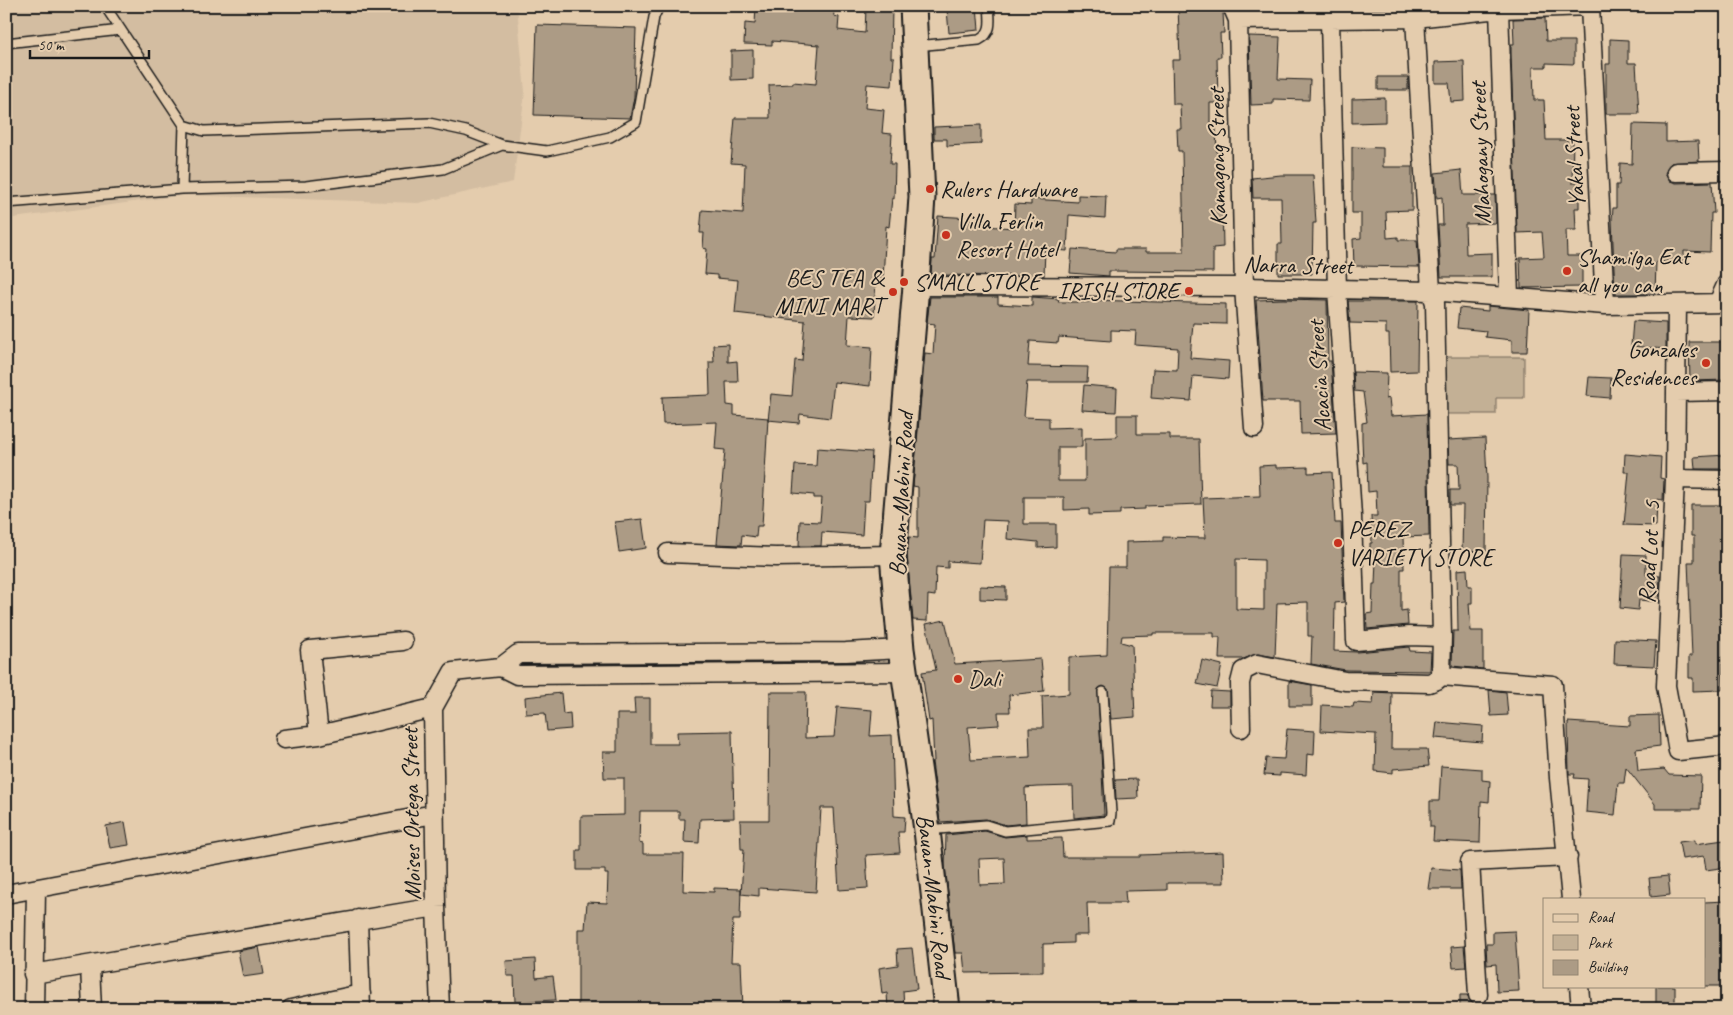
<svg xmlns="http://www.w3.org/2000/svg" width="1733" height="1015" font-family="Caveat,sans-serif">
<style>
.built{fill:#d3bda1}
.green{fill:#c3b095;stroke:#706658}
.building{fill:#ac9b85;stroke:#1c1c1c;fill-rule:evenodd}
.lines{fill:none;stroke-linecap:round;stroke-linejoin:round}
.service-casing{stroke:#1c1c1c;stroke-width:12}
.minor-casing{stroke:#1c1c1c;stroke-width:21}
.secondary-casing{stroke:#1c1c1c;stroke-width:29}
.service{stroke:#e4ccad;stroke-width:9}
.minor{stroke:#e4ccad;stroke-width:18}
.secondary{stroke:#e4ccad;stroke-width:25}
.poi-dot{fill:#c8321e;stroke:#e4ccad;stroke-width:2}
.labels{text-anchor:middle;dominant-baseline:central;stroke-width:4;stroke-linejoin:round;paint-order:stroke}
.street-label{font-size:24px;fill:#1c1c1c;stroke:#e4ccad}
.poi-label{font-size:24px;fill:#1c1c1c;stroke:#e4ccad;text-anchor:start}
</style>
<rect width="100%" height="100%" fill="#e4ccad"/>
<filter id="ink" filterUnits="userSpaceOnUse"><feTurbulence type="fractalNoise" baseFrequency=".02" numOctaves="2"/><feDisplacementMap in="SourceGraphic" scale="10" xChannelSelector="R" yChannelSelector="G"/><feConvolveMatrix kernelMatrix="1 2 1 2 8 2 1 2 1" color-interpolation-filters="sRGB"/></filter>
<g filter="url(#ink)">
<!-- built -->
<path class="built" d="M6 6H517L525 92 513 182 418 203 185 195 6 219Z"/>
<!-- green -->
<path class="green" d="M1442 357H1524V398H1496V414H1442Z"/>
<!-- building -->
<path class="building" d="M756 6H833L834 16 839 17 838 30 865 33 866 7 892 8 891 58H894L892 86 867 84 865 108 884 110 882 133 892 134 890 164H895L894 199 892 198 889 227 886 226 883 279 876 278 874 317 849 316 847 345 872 347 870 386 834 382 830 418 800 414 799 423 768 420 771 394 792 396 795 360 802 361 805 321 735 313 738 280 717 278V275L705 274 707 249 703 248 704 233H700L702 210 743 213 745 164 731 163 735 118H770L769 85 793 84V82L816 84 819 45 772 41V45L744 44 745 23 755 24Z
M977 6 979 30 949 33 947 9Z
M1178 6H1222L1223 12 1224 33H1220L1221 57H1217L1218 103H1210V128H1216L1217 154H1221L1223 247 1213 248V272L1109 271V276L1070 273 1072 249 1116 252V249H1146V252H1184L1182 151H1178L1177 129H1181L1180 104H1173L1172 60H1180Z
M1545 18 1546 41H1574V64L1546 63V67H1533L1534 100H1544L1546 140H1573L1572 183H1579V208H1575L1576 230H1566L1567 256H1582V287L1521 288 1520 258 1544 257 1542 232 1517 233 1511 55V44H1514L1513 19Z
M537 25 636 28 634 97 630 118 534 115Z
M1249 36 1280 37 1278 79 1310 80 1309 100 1273 99V104L1251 105Z
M1610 39 1628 40V63H1636L1639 114H1606V64H1610Z
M753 50V79L731 80V51Z
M1464 61 1465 101 1451 102 1449 83H1435V62Z
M1378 77H1408V90H1378Z
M1385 98V122L1352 123V99Z
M1633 124 1666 125V142L1698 141 1699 161 1671 163 1665 173 1670 181 1676 183 1712 182 1714 213H1711L1710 252 1684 251V260L1656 262 1655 294H1615L1612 219 1613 208H1616V185H1619L1620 163 1632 164Z
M981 125V144L947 146V139H934V127Z
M1352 147 1383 148V167H1412V210L1386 211 1387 238 1398 237V240H1417L1419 267 1354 266 1353 239 1361 238V213H1352Z
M1461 170 1463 195H1495L1496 223 1465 224 1466 254 1492 253V277H1441L1438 225H1443L1442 197 1437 198 1435 173Z
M1281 175H1313L1316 223H1313L1312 274H1278V244H1282L1281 198H1253L1252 178Z
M1078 195 1106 196 1105 218 1069 215 1067 251 1045 249 1044 276 931 275 932 259H935L938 216 971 218 970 225 1014 228 1015 204 1031 205V199L1078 202Z
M930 297H998V304L1032 306V297L1059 299 1058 302H1089L1090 300 1226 304V324L1193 323 1190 358 1229 361 1228 379 1193 376 1191 401 1151 398 1153 369 1177 370 1178 348 1135 345 1136 331 1111 330V341L1059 337 1058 343 1030 341 1028 366 1088 367 1087 382H1027L1024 417 1049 418V428L1082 427V447H1058V481H1085V438L1117 437V415H1137V434H1170V439H1199L1201 504 1145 506V509L1120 510V514L1089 515V509L1064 510V497H1024V524H1056V547L1038 548V542L1007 539 1008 521 983 520 980 563 948 561V568L936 567 935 596 928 595 927 621 913 620 907 555 909 537 918 538V487L913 486 925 353 933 354 935 324 927 323Z
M1283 299 1327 300 1328 361H1331L1336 433 1301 434 1300 401H1263L1256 300Z
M1348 301H1418L1417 371 1390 372 1389 334H1386V324L1350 323Z
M1488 306 1529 310 1527 352H1512V340L1485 337 1486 331 1457 328 1459 308 1488 311Z
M1633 321 1666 323V349L1631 346Z
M1689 342H1722L1723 355H1727V380L1690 381Z
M728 344V362L737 361 738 382H726L727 405 734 406V415L768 418 762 526H757L756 537 742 535 741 545 717 544 725 450 715 449 717 422 663 424 662 397 710 395 709 362H714L713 345Z
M1353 372 1387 373 1386 399 1389 398 1391 416 1427 414 1429 536 1403 537 1404 569H1401V611L1407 610 1408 625 1367 629 1366 614 1372 613 1373 584H1375L1376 560H1370V543H1372L1371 516H1377L1376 491 1368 492 1367 462 1363 463 1362 439V423L1367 422 1363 392 1354 391Z
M1589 377 1611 378 1610 398 1587 396Z
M1084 385 1117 388 1116 412 1082 410Z
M1485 438 1487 478 1486 552 1462 551 1463 505H1450V490H1459L1458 464H1449L1448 440Z
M817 448 872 452 869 501H864L862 535 822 532 821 546H799L800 521 820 522 822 498H814V495L793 493 795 465 816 466Z
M1625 454 1661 457 1660 478 1664 479 1663 500 1657 499 1656 526 1624 525 1629 472H1624Z
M1726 455 1727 469H1695L1694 457Z
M1276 465V468L1308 467V473L1332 472 1335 523H1341L1344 602 1335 603 1334 651 1357 652 1409 647 1410 651 1431 652 1430 671 1346 670 1311 664 1312 636H1308V602L1277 603 1275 657 1258 654 1243 659H1219L1220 637H1214V633H1153V635L1122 636 1121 642 1132 645 1135 717 1111 719 1108 689 1103 686 1098 689 1104 815 1074 818 1073 786 1037 787 1025 788 1026 823 1006 825 986 819 940 822 932 762 934 761 932 720 929 721 922 672 936 670 926 624 945 620 955 664 1041 659 1044 691 1009 695 1010 712H998L999 725 968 727 971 760 1030 757 1029 728H1043L1042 696 1069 694V657L1107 655 1109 567H1126V542L1163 541V537L1205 538 1203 498 1260 496 1259 466ZM1236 559 1264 560V610L1236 609Z
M1691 505H1721L1720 539H1724L1725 562 1727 561V656H1723L1722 690 1693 691V678H1689V656H1692L1688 562H1694V536H1691Z
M642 519 646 548 619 552 615 522Z
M1623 554 1646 555V575L1660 576 1659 602 1639 600 1638 610 1620 608Z
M1467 569 1468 586H1472V603H1469L1471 631H1483V669L1452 666 1453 631H1458L1457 570Z
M980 586 1006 587V600L980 599Z
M1615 639 1656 641 1654 666 1614 664Z
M1202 660 1222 665 1217 688 1197 684Z
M1289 681 1312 685V706H1289Z
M1489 690 1506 692 1508 715 1491 716Z
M1211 691 1230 692V706H1210Z
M770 692H806L805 738 834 737 837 707 872 710 870 736 892 735 894 816 905 817 904 832H898L900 853 866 855 868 888 839 890 834 808H821L816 892 759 888V896L741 894 744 849H741L740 820H769Z
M1374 692 1392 693 1391 749H1427L1429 766 1393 769V773L1375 771 1376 734 1321 731 1322 705 1353 707 1354 703 1373 704Z
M561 693 563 714 570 713 571 729 547 731 545 713 526 714 525 697Z
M634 698H650V744H678L677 732 732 731 734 818 700 819 699 843 684 842 685 819H679V811H640L639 843 643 844V854H684L683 891 714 892V888L741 889 740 920H733L731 962H741L743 1009H578V929H585L587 902 607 903 608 874H605V870H577V850H581V816L624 815V778H604L603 752H617V714H635Z
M1659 715 1660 746 1636 749 1638 771 1664 769 1669 775 1701 776 1700 809H1655V804L1626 767 1624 783H1618L1615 815 1586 812 1588 779 1574 778 1575 774H1569L1568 722 1630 726V716Z
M1437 722 1483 726 1482 742 1435 738Z
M1287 729 1315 731 1314 755 1307 754 1306 775 1280 773V776L1264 775 1266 758 1284 759Z
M1441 766 1482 769V780L1490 781 1489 802 1481 801 1480 843 1433 841 1434 827H1430V801H1439Z
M1137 779 1138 798 1116 799 1115 780Z
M125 822 129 845 110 848 106 826Z
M985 831 1005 837 1027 835V839L1062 838 1063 857H1140V855L1223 852 1224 883H1167V890L1125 891 1126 903H1087L1088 935H1073V943L1043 944V972L965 973 963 953H955L945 866 946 835ZM1004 858 1005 884 980 885 979 859Z
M1695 840V844L1724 840 1727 867 1706 870 1704 856 1682 859 1679 842Z
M1431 868 1460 870 1461 889H1428Z
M1668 876 1670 895 1651 897 1649 878Z
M1727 901V986H1704V902Z
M1515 931 1519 991 1497 992 1496 964 1487 965 1486 944H1493V932Z
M1464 946 1466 967 1453 968 1451 947Z
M259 947 264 974 243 977 238 951Z
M912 948 917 989 903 991 904 1009H888L887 993 882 994 879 968 898 965 897 949Z
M535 959 536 978 553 976 556 1000 515 1002 514 976H507L506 961Z
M1656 986H1675V1009H1656Z
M1460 995H1467L1473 1004 1482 1005V1009H1460Z"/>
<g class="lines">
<!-- service casing -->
<g class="service-casing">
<path id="service" d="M105 6 184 125 204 131 429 123 466 131 502 145 547 151 610 137 636 122 654 17 659 6
M6 43 121 30
M916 46 979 40C993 33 990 20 989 6
M182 189 184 125
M6 203 182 189 306 186 443 169 502 145
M927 830 986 825 1005 831 1110 821 1111 813 1103 692"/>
</g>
<!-- minor casing -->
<g class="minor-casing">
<path id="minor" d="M1232 6 1238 20 1244 287 1254 428
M1499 9 1509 296
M1238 20 1415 18 1499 9 1590 6 1605 305
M1330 21 1337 289 1352 516 1356 641 1409 636 1442 637
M1676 172 1727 171
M916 286 1244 287 1431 291 1605 305 1727 303
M1718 303 1727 283
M1677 305 1675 479 1666 686 1678 751 1727 746
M1676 392 1727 391
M1675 479 1727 480
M668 553 776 557 893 555
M501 667 517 675 905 672
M1441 676 1553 685 1559 778 1571 899
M1241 728 1240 683 1243 671 1257 664 1345 681 1429 683 1437 680 1441 676 1442 637 1435 303 1431 291 1415 18
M319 735 310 650 403 641
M284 739 319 735 433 708
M6 894 434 814
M358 919 361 1009
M90 966 92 1009
M33 974 436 907
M1579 986 1581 1009
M1478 995 1470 862 1568 857
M34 1009 36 890
M291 1009 361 994
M440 1009 436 907 433 708 453 672 501 667 518 654 846 652 901 649"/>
</g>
<!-- secondary casing -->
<g class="secondary-casing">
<g id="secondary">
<path id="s1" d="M913 6 922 197 916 286 893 555 901 649 927 830 947 1009"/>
</g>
</g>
<!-- service -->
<use href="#service" class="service"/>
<!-- minor -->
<use href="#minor" class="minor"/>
<!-- secondary -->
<use href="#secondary" class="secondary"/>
</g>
</g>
<!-- markers -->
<g class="poi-dot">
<circle cx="930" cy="189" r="5"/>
<circle cx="946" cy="235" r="5"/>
<circle cx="1567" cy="271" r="5"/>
<circle cx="904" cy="282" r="5"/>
<circle cx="1189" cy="291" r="5"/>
<circle cx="893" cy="292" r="5"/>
<circle cx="1706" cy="363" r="5"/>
<circle cx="1338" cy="543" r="5"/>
<circle cx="958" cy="679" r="5"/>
</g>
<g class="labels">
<!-- street labels -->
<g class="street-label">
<text transform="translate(1480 153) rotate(-92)">Mahogany Street</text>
<text transform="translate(1217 157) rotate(-91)">Kamagong Street</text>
<text transform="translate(1574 157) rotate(-93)">Yakal Street</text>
<text transform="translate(1298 265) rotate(1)">Narra Street</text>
<text transform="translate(1319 376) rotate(-94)">Acacia Street</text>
<text transform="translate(901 494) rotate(-87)">Bauan-Mabini Road</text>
<text transform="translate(1649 552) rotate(-87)">Road Lot - 5</text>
<text transform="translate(411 814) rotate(-91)">Moises Ortega Street</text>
<text stroke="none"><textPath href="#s1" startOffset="894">Bauan-Mabini Road</textPath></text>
</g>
<!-- poi labels -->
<g class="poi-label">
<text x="940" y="189">Rulers Hardware</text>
<text x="956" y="221">Villa Ferlin<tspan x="956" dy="28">Resort Hotel</tspan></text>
<text x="1577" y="257">Shamilga Eat<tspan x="1577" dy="28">all you can</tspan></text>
<text x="883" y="278" text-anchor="end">BES TEA &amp;<tspan x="883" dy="28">MINI MART</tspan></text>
<text x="914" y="282">SMALL STORE</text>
<text x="1179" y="291" text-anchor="end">IRISH STORE</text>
<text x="1696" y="349" text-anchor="end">Gonzales<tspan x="1696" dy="28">Residences</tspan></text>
<text x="1348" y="529">PEREZ<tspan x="1348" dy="28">VARIETY STORE</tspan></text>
<text x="968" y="679">Dali</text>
</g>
</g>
<!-- margin -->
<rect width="1733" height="1015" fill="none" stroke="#e4ccad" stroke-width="25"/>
<rect x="12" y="12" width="1708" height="990" fill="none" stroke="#1c1c1c" stroke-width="2" filter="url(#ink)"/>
<!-- legend -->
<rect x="1543" y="898" width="162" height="90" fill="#e4ccad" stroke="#948673"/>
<rect x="1553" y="914" width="25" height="8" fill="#e4ccad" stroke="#948673"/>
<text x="1588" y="922" font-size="15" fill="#1c1c1c">Road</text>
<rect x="1553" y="935" width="25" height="15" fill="#c3b095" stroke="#948673"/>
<text x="1588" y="948" font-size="15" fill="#1c1c1c">Park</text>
<rect x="1553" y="960" width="25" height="15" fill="#ac9b85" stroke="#948673"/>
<text x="1588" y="972" font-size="15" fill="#1c1c1c">Building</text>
<!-- scale -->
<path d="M30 50v8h119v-8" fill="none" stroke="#1c1c1c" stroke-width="2.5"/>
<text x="38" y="50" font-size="15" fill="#1c1c1c" stroke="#e4ccad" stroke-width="4" paint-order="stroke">50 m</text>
</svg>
